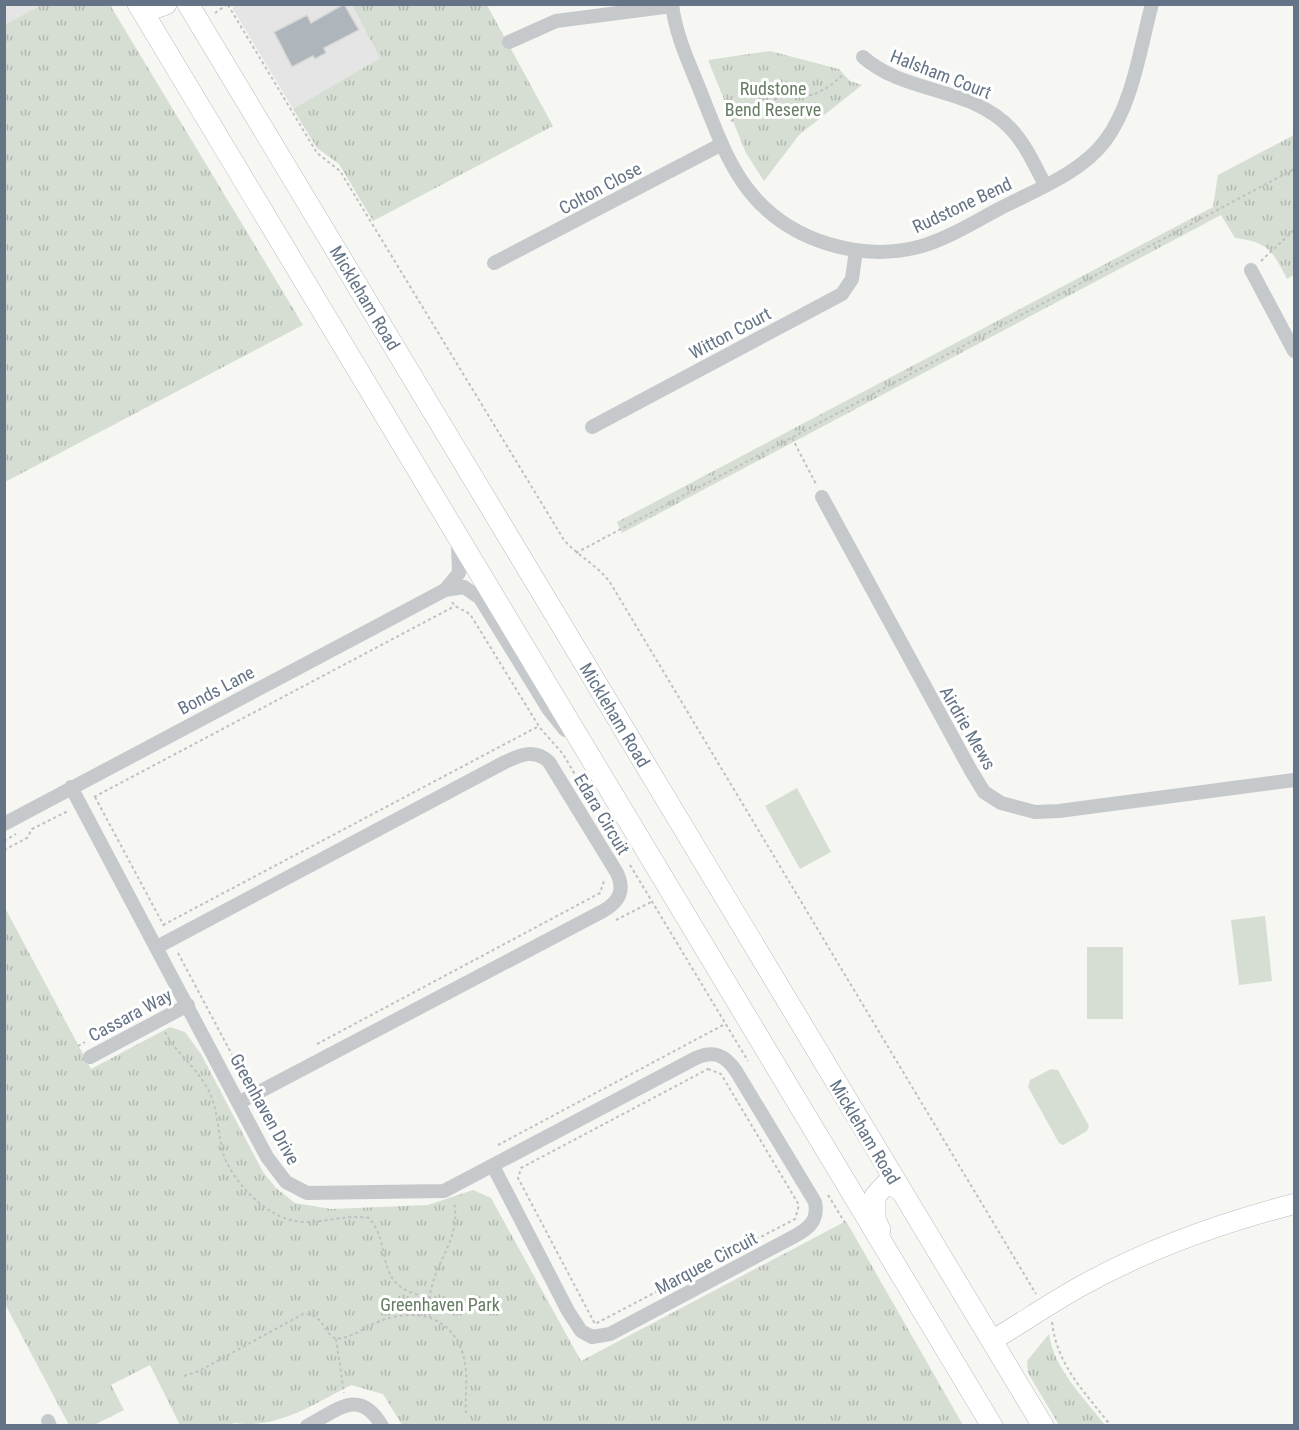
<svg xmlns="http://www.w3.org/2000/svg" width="1299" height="1430" font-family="'Roboto Condensed',sans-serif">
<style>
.built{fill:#e4e5e4}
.grass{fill:url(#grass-tufts)}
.garden{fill:#d6ded3}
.building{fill:#afb6bb;stroke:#d7d8d5;stroke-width:1.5}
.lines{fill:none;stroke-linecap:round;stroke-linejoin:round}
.secondary-casing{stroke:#b8bcc1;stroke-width:21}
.primary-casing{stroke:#b8bcc0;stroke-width:22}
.path{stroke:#bfc0c3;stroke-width:2;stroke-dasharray:3 3;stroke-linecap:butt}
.street{stroke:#c6c9cc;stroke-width:14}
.secondary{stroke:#fff;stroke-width:20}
.primary{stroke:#fff;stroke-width:21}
.labels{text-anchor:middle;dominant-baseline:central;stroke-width:6;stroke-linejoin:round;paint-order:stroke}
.street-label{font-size:18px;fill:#647385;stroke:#fff}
.park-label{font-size:18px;fill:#667c63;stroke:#fff}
</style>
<defs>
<pattern id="grass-tufts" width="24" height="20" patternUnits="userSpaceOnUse" patternTransform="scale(1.5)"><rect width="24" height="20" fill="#d6ded3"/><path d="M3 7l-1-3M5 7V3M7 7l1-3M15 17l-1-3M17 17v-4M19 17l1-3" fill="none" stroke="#b1b8b1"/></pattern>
</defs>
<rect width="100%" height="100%" fill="#f6f6f3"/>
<!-- built -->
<path class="built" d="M234 4 352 5 380 58 293 109 233 9Z
M5 5H42L5 24Z"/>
<!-- grass -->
<path class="grass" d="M42 5H110L303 325 5 482V24Z
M352 5H487L553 126 373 221 339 164 317 148 293 109 380 58Z
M770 51 839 69 850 81 862 85 799 135 764 181 746 153 708 60Z
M1294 135V275L1287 279C1272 250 1268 242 1235 238L1221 215 622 533 617 522 1213 207 1218 175Z
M4 906 91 1069 170 1027 185 1032 201 1054 263 1172 276 1188 295 1203 331 1209 428 1205 473 1190 491 1198 581 1361 846 1221 963 1425H402L383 1394 351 1385C316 1403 276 1430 235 1423L229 1425H180L150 1365 111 1385 124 1410 94 1425H69L5 1304Z
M1049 1334C1054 1369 1084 1398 1105 1425H1059L1028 1373 1027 1361Z"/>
<!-- garden -->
<path class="garden" d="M797 788 831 852 800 869 765 806Z
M1265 916 1272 981 1239 985 1231 920Z
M1087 947H1123V1019H1087Z
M1051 1069 1058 1070 1089 1126 1087 1131 1063 1145 1059 1143 1028 1087 1030 1080Z"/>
<!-- building -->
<path class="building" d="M344 4 359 30 324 48 326 53 315 59 313 56 292 67 274 32 307 15 311 23Z"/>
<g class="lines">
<!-- secondary casing -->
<g class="secondary-casing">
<path id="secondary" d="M993 1340C1023 1322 1052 1302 1083 1285 1150 1248 1221 1223 1294 1204"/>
</g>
<!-- primary casing -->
<g class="primary-casing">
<path id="primary" d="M138 4 992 1426
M188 4 1043 1426
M143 12 166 4
M880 1230 875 1219V1196L887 1183 899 1189"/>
</g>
<!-- path -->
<path class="path" d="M228 5 317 153 340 171 564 540C579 557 599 566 611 584L1036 1294
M215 13 228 4
M731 121 782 96 813 95 830 86 844 74
M1261 261 1294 230
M792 438 817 486
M576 553 1294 169
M452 602 455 606 470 614 540 728 563 754 591 802
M94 797 455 606
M95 797 164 926
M4 841 16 834
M4 850 27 838 32 829 68 811
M630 865 748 1061
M616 920 651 902
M163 925 539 726
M178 953 247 1083
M165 1032C175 1052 195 1066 206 1086 219 1107 217 1133 224 1156 233 1181 262 1211 287 1219 314 1228 342 1213 369 1218 395 1248 370 1288 429 1297
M92 1038 161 1001 164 992
M317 1044 600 893 604 881
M78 1046 85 1042
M708 1069 721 1074 799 1205 795 1219 595 1324 518 1178 521 1168Z
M260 1106 288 1160
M498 1145 725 1024
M828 1195 845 1223
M430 1317C423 1270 463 1245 454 1202
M1052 1322C1057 1366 1085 1392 1111 1426
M336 1339 344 1393
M184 1376 199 1371 303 1314C323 1313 322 1331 336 1339 353 1338 368 1325 383 1320 427 1305 462 1324 466 1371 467 1385 465 1399 466 1413"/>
<!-- street -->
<path class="street" d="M672 4C676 39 693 71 705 103 717 133 729 166 750 192 789 241 861 263 922 246 949 238 974 222 999 209 1035 190 1080 174 1105 141 1133 104 1140 48 1152 4
M509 42 556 21 672 6
M863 57C906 95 972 86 1011 129 1026 145 1035 166 1045 185
M494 263 722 144
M1251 270 1294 351
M592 427 842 294 852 279 856 250
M822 497 970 769 984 792 1001 803 1035 812 1059 811 1294 780
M445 590 464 587 480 598 549 710 565 730
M71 787 267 1157 286 1182 307 1193 444 1191 696 1058C714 1050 725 1055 736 1071L815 1202C819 1221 808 1229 793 1237L610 1334 592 1337 581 1331 568 1311 493 1166
M4 824 445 590 459 573 458 545
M157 947 505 762C520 755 535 748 549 762L617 873C625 890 619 902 603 911L240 1102
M90 1057 188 1005
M48 1421 50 1426
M307 1426C338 1410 359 1387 382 1426"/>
<!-- secondary -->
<use href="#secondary" class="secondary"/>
<!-- primary -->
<use href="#primary" class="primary"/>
</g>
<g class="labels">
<!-- street labels -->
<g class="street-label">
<text transform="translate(941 74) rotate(21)">Halsham Court</text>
<text transform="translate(600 188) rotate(-28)">Colton Close</text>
<text transform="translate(962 205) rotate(-25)">Rudstone Bend</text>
<text transform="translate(365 298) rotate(59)">Mickleham Road</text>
<text transform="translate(730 333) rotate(-28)">Witton Court</text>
<text transform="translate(216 690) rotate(-28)">Bonds Lane</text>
<text transform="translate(615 715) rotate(59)">Mickleham Road</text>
<text transform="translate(968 728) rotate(60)">Airdrie Mews</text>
<text transform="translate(602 814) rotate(59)">Edara Circuit</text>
<text transform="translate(130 1015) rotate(-28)">Cassara Way</text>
<text transform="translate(265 1109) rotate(61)">Greenhaven Drive</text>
<text transform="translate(865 1132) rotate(59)">Mickleham Road</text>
<text transform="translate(706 1263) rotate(-28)">Marquee Circuit</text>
</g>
<!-- park labels -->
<g class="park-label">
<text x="773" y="88">Rudstone<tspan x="773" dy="21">Bend Reserve</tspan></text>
<text x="440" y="1304">Greenhaven Park</text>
</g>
</g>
<!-- border -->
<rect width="1299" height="1430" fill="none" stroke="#647385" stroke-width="12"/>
</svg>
